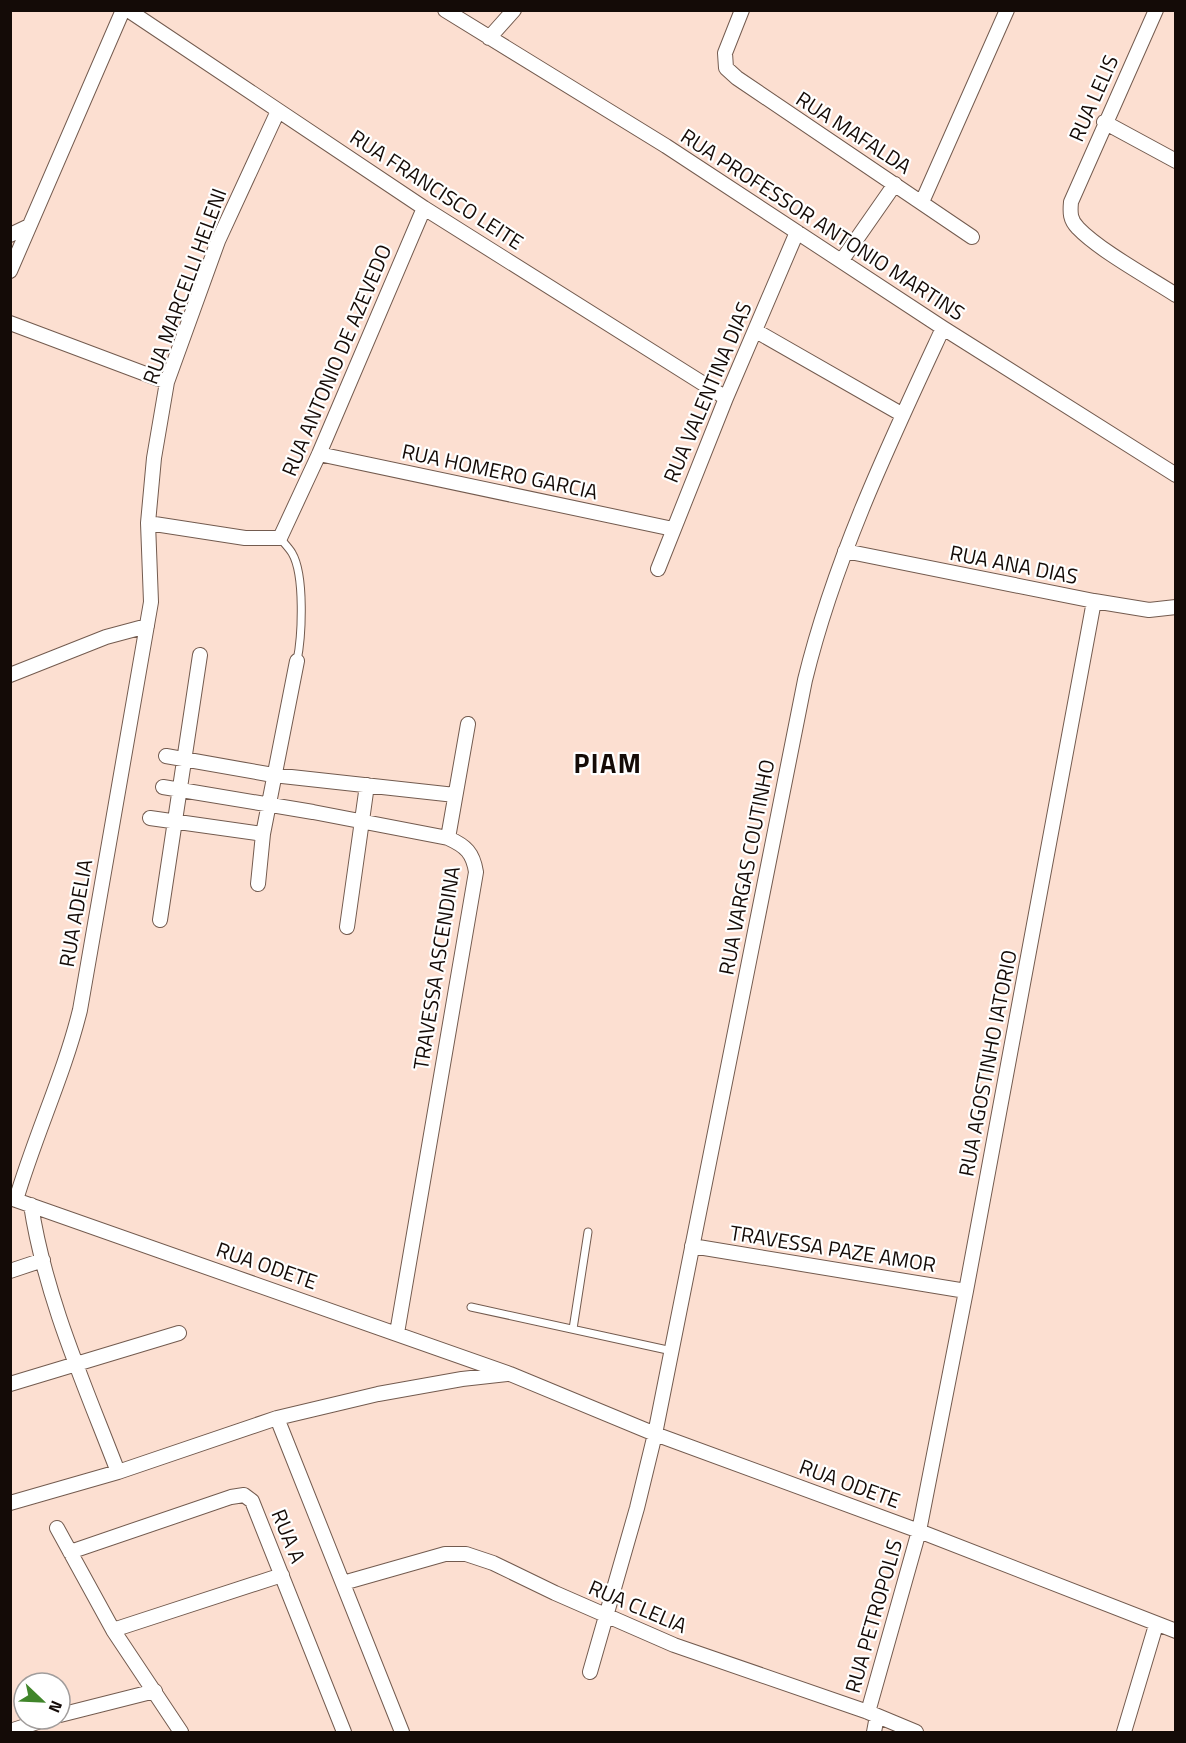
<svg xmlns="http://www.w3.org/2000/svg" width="1186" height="1743" font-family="'Titillium Web',sans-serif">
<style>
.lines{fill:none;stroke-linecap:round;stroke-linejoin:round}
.service-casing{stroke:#735b4f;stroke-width:9}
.minor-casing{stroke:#735b4f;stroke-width:16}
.service{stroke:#fff;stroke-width:7}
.minor{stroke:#fff;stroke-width:14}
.labels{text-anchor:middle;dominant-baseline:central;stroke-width:4.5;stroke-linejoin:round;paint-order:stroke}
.street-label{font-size:21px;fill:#140b07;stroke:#fff}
.district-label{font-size:27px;font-weight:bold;letter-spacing:1.5px;fill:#140b07;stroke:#fff}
</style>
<rect width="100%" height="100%" fill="#fcdfd1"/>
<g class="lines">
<!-- service casing -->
<g class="service-casing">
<path id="service" d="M280 538C284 543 289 548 292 553 305 575 302 636 297 661
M471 1307 672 1351
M573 1329 588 1232"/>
</g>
<!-- minor casing -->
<g class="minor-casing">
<path id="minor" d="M128 10 424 208 726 398
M445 10 666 146 943 328 1176 475
M742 10 725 53 726 68 737 78 972 237
M1156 10 1071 202C1070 213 1070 220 1078 228 1099 250 1148 277 1176 295
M489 38 514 10
M1104 122 1176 161
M922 202 1007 10
M10 235 29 226
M842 260 895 184
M10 271 123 10
M10 323 167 382
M756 331 903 415
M319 454 673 529
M148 523 245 538H280L319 454 424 208
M845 551 1094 601 1149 610 1176 607
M658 569 726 398 797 232
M10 675 106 637 147 626
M166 756 273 775 455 795
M163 787 313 812 448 838C466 846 473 853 476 872L397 1333
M150 818 263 834
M448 838 468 724
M258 884 263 834 297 661
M160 920 200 655
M347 927 367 785
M10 1198 510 1374 655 1434 919 1531 1176 1631
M16 1200C35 1135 64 1075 80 1010L151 602 148 523 154 458 167 382 218 241 278 111
M31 1205C45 1297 85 1386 118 1472
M692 1246 966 1291
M10 1271 43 1260
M10 1384 179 1333
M277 1418 402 1732
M10 1503 118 1472 277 1418 378 1394 462 1379 507 1374
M57 1528 113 1630 181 1732
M70 1552 231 1497 244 1495 252 1501 344 1732
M343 1583 445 1554H466L493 1563 555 1593 674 1645 868 1712 916 1732
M113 1630 282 1575
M590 1672 637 1508 655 1434 805 680C835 557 890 442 943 328
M868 1712 919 1531 966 1291 1094 601
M60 1715 155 1691
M10 1731 47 1719
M874 1732 877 1716
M1124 1732 1156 1625"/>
</g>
<!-- service -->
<use href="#service" class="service"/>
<!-- minor -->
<use href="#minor" class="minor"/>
</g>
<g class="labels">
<!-- street labels -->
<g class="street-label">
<text transform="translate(1093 98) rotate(-66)">RUA LELIS</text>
<text transform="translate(854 132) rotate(33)">RUA MAFALDA</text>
<text transform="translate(437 189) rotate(33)">RUA FRANCISCO LEITE</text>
<text transform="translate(823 224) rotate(33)">RUA PROFESSOR ANTONIO MARTINS</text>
<text transform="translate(184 286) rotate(-70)">RUA MARCELLI HELENI</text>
<text transform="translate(336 360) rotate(-67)">RUA ANTONIO DE AZEVEDO</text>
<text transform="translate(707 392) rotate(-67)">RUA VALENTINA DIAS</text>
<text transform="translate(500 471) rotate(12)">RUA HOMERO GARCIA</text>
<text transform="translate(1014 564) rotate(11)">RUA ANA DIAS</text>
<text transform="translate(746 867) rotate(-79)">RUA VARGAS COUTINHO</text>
<text transform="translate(75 913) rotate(-80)">RUA ADELIA</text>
<text transform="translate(436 968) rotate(-81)">TRAVESSA ASCENDINA</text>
<text transform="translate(987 1063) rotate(-79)">RUA AGOSTINHO IATORIO</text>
<text transform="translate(833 1248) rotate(9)">TRAVESSA PAZE AMOR</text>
<text transform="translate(267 1265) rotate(19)">RUA ODETE</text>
<text transform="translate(850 1483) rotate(20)">RUA ODETE</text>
<text transform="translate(289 1536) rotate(68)">RUA A</text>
<text transform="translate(638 1606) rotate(23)">RUA CLELIA</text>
<text transform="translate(873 1616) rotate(-74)">RUA PETROPOLIS</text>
</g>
<!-- district labels -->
<g class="district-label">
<text x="608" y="762">PIAM</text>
</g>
</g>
<!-- border -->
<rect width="1186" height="1743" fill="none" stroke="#140b07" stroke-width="24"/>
<!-- north arrow -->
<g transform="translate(42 1701) rotate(113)"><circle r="28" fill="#ffffff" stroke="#a19d9c" stroke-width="1.5"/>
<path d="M0-4.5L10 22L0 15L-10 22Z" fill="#40852a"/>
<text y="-9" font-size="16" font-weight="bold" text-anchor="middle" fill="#140b07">N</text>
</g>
</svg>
